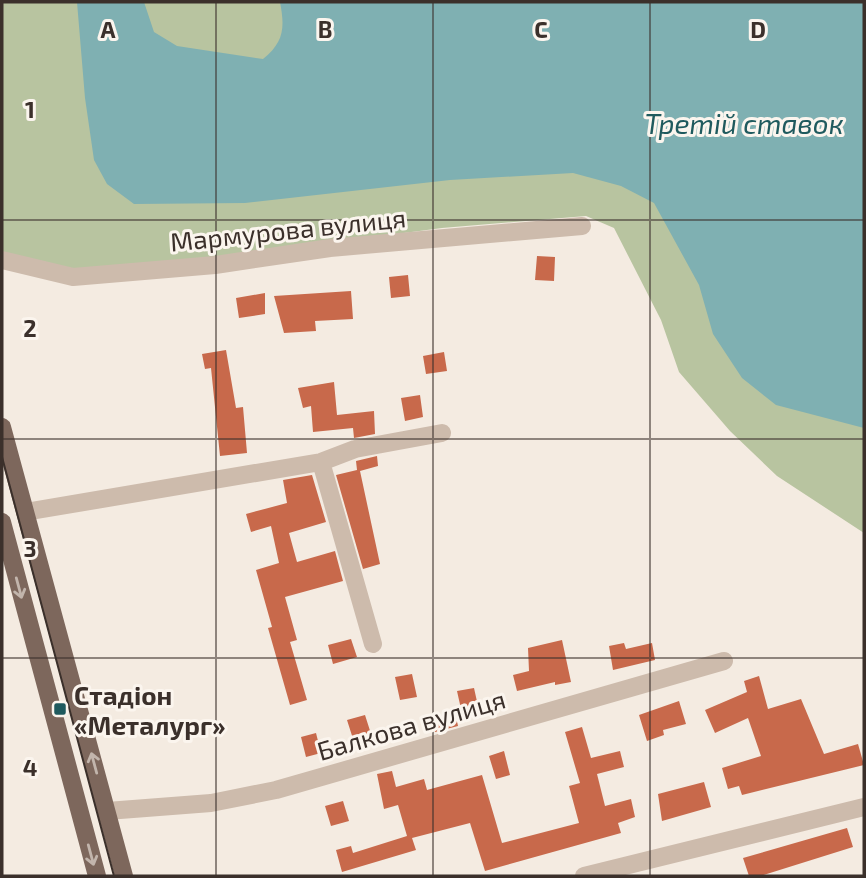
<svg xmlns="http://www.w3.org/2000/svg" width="866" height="878" font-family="'Exo 2',sans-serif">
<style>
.green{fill:#b8c4a0}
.water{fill:#7fb0b2}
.building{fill:#c8694b}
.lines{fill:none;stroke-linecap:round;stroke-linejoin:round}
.minor{stroke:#cdbbac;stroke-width:18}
.major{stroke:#7d675c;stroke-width:18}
.tram{stroke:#3b302b;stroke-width:2}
.oneway{stroke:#c2b5ac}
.grid{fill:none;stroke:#3b302b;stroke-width:2;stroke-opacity:0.55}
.poi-dot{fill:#1f5a5e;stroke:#fbf5ee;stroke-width:2.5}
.labels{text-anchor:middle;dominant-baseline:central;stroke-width:6;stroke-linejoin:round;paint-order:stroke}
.street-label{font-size:26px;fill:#3b302b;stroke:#fbf5ee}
.poi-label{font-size:26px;font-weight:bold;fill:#3b302b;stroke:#fbf5ee;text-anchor:start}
.water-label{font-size:28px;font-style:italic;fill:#1f5a5e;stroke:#fbf5ee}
.grid-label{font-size:23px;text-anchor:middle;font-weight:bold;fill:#3b302b;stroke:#fbf5ee;stroke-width:6;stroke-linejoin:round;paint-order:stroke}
</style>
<rect width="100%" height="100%" fill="#f4ebe1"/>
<!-- green -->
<path class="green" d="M2 2H864V533L777 476 730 431 679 372 661 320 614 228 586 216 442 228 213 258 72 269 2 253Z"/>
<!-- water -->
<path class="water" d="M77 2H144L154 32 177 46 263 59C284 42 285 28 280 2H864V428L776 405 742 378 713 334 699 285 654 203 621 186 573 173 450 180 245 203 134 204 107 184 94 160 85 98Z"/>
<!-- building -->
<path class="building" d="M537 256 555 257 554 281 535 280Z
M408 275 410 296 391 298 389 277Z
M351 291 353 319 315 321 316 331 284 333 274 296Z
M265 293V314L239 318 236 298Z
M226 350 236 408 243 407 247 453 220 456 211 368 205 369 202 354Z
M444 352 447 371 426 374 423 356Z
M334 382 337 415 374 411 375 434 354 438 353 428 313 432 311 406 303 408 298 388Z
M420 395 423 417 405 421 401 398Z
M377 456 378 466 360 471 380 564 363 569 336 475 357 470 356 461Z
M312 475 326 522 289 533 297 562 335 551 343 581 285 597 297 640 290 642 307 700 290 705 268 628 272 627 256 570 279 563 271 526 251 532 246 514 287 503 283 480Z
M351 639 357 657 333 664 328 645Z
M562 640 571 682 555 685V682L517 691 513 675 529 671 528 648Z
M624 643 626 649 652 643 655 660 613 670 609 646Z
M412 674 417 697 400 700 395 677Z
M759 676 768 709 801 699 824 754 858 744 864 765 742 795 739 786 728 789 722 768 761 756 748 718 715 733 705 710 747 692 744 681Z
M474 688 478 706 461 709 457 691Z
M679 701 686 724 663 730 664 735 647 741 639 715Z
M455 712 458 726 435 732 432 718Z
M365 715 372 737 354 742 347 720Z
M582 727 591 758 620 751 624 767 597 774 605 806 631 799 635 817 618 823 621 833 485 871 470 823 412 838 416 850 342 872 336 850 351 846 353 853 407 836 398 805 384 809 377 774 392 771 396 787 424 779 427 790 482 775 502 843 579 823 569 786 580 783 565 732Z
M316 733 321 753 306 757 301 737Z
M504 751 510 775 496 779 489 756Z
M704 782 711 807 662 821 658 794Z
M343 801 349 821 331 826 325 806Z
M847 828 853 847 760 876H749L743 858Z"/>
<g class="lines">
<!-- minor -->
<path class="minor" d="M2 260 73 277 215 265 330 248 582 226
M321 462 373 644
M25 512 321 462 355 449 442 433
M107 811 211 803 276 790 724 661
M584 876 864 807"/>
<!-- major -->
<path class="major" d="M2 427 124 876
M2 522 97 876"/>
<!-- tram -->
<path class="tram" d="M2 457 114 876"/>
</g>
<!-- one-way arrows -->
<defs><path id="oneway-shaft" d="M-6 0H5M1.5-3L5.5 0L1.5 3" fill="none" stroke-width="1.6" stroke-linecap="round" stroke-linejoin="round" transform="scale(1.75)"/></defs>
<g class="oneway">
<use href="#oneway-shaft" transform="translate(19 588) rotate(75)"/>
<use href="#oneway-shaft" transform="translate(94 763) rotate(-105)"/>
<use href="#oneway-shaft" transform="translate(91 855) rotate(75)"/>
</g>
<!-- grid -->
<path class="grid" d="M216 2V876M433 2V876M650 2V876M2 220H864M2 439H864M2 658H864"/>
<!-- markers -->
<rect class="poi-dot" x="53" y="702" width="14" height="14" rx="3.5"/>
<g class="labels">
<!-- street labels -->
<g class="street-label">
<text transform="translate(288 229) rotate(-6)">Мармурова вулиця</text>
<text transform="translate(411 724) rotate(-16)">Балкова вулиця</text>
</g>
<!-- poi labels -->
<g class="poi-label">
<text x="74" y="694">Стадіон<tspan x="74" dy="30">«Металург»</tspan></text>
</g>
<!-- water labels -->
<g class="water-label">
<text x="744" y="123">Третій ставок</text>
</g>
</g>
<g class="grid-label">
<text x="108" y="38">A</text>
<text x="325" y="38">B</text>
<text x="541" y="38">C</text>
<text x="758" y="38">D</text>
<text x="30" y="118">1</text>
<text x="30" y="337">2</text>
<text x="30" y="557">3</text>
<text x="30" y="776">4</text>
</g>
<!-- border -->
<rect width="866" height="878" fill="none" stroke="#3b302b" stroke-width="7"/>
</svg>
